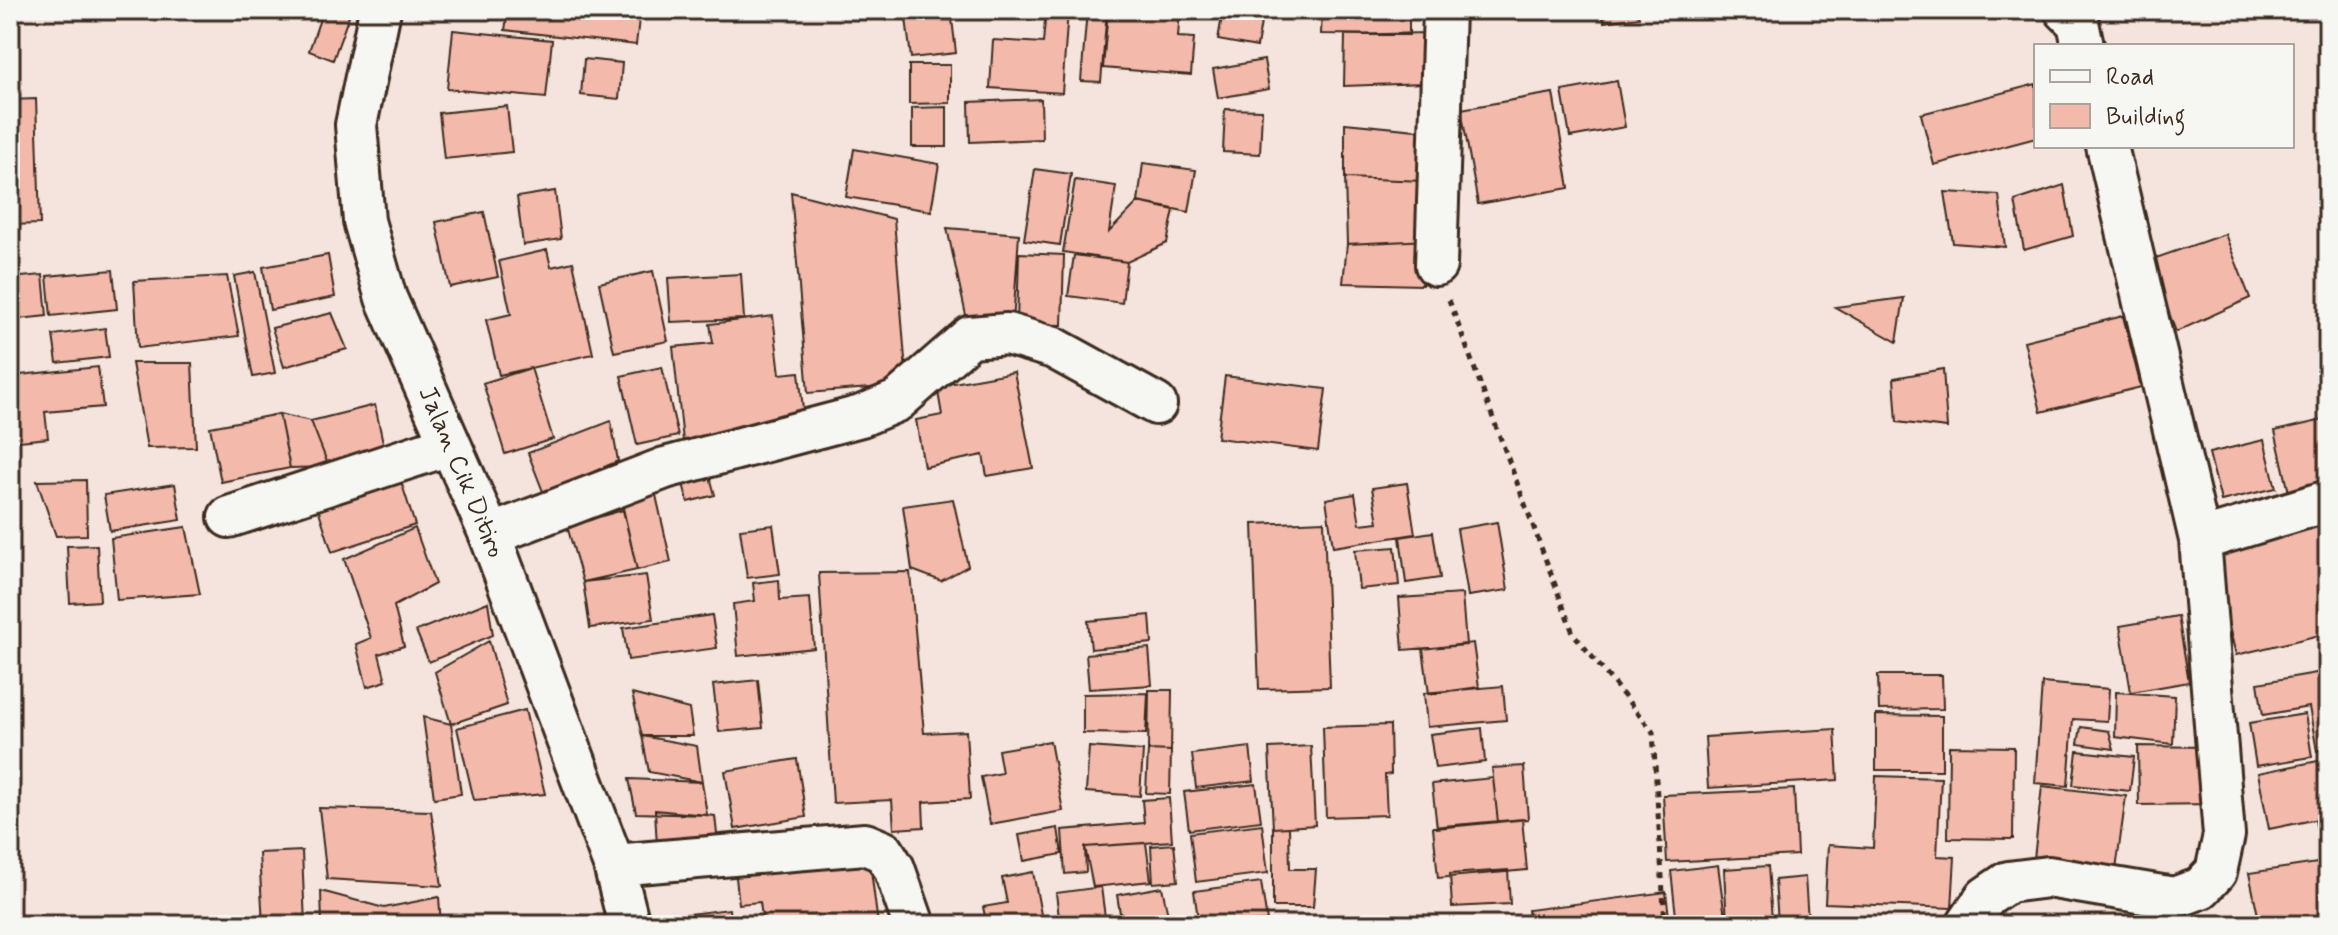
<svg xmlns="http://www.w3.org/2000/svg" width="2338" height="935" font-family="Mynerve,sans-serif">
<style>
.building{fill:#f3baac;stroke:#3b2a1e;stroke-width:2}
.lines{fill:none;stroke-linecap:round;stroke-linejoin:round}
.street-casing{stroke:#3b2a1e;stroke-width:46}
.path{stroke:#3b2a1e;stroke-width:5;stroke-dasharray:6 6;stroke-linecap:butt}
.street{stroke:#f6f6f2;stroke-width:40}
.labels{text-anchor:middle;dominant-baseline:central;stroke-width:8;stroke-linejoin:round;paint-order:stroke}
.street-label{font-size:26px;fill:#3b2a1e;stroke:#f6f6f2}
</style>
<rect width="100%" height="100%" fill="#f5e4dd"/>
<filter id="ink" filterUnits="userSpaceOnUse"><feTurbulence type="fractalNoise" baseFrequency=".0125" numOctaves="2"/><feDisplacementMap in="SourceGraphic" scale="16" xChannelSelector="R" yChannelSelector="G"/><feConvolveMatrix kernelMatrix="1 2 1 2 8 2 1 2 1" color-interpolation-filters="sRGB"/></filter>
<g filter="url(#ink)">
<!-- building -->
<path class="building" d="M323 10H351L333 60 309 51Z
M508 10H640L636 45 505 30Z
M905 10H951L956 53 911 58Z
M1046 10H1068L1062 93 990 88 993 40 1043 43Z
M1087 10H1107L1101 82 1081 81Z
M1108 10H1180L1178 37 1194 38 1191 75 1103 68Z
M1223 10H1263L1257 47 1218 40Z
M1322 10H1409V35L1321 34Z
M1602 10H1637L1639 17 1604 22Z
M453 30 552 40 546 98 447 89Z
M1426 33 1425 83 1344 86 1345 35Z
M584 59 622 63 619 99 581 95Z
M1264 60 1269 89 1218 98 1213 69Z
M909 65H950V103L909 104Z
M1617 81 1625 127 1570 137 1562 91Z
M2036 84V138L1934 165 1921 114Z
M1553 93 1569 188 1478 204 1461 109Z
M36 99 40 224 10 225V100Z
M1041 99 1042 139 970 142 969 102Z
M507 106 512 152 444 159 439 113Z
M947 107V147H912V108Z
M1225 109 1262 110 1260 154 1223 152Z
M1345 123 1426 131 1425 181 1345 178Z
M854 149 939 164 931 211 846 197Z
M1143 163 1196 170 1189 212 1138 202Z
M1035 169 1071 174 1060 245 1024 240Z
M1345 178 1425 181 1429 240 1347 244Z
M1075 180 1116 186 1109 232 1138 202 1174 210 1167 243 1127 262 1063 252Z
M2064 185 2073 236 2024 250 2015 201Z
M555 191 561 239 523 245 517 197Z
M791 192 894 219 907 385 808 393Z
M1945 192 1999 195 2005 247 1953 243Z
M484 212 498 277 450 287 436 222Z
M947 228 1019 234 1013 323 967 320Z
M2225 234 2250 298 2176 332 2150 260Z
M1429 240 1422 285 1343 283 1347 244Z
M547 250 551 267 573 262 593 354 499 375 486 320 511 314 499 261Z
M1019 253 1064 255 1062 325 1017 324Z
M328 255 335 297 270 310 263 267Z
M1074 255 1127 262 1122 303 1068 296Z
M113 270 117 309 51 316 47 276Z
M653 271 668 341 614 352 599 283Z
M255 272 275 373 253 377 234 276Z
M741 274 744 319 671 322 668 278Z
M43 275 47 316 10 320V278Z
M227 276 239 336 138 348 134 281Z
M1904 298 1897 342 1835 307Z
M332 313 347 349 284 367 272 328Z
M773 316 780 374 799 372 805 428 683 441 673 347 713 343 710 324Z
M2123 316 2141 387 2041 412 2024 341Z
M105 328 109 357 57 363 53 335Z
M132 363H192L196 447 147 448Z
M98 367 103 407 45 412 48 438 10 442V376Z
M662 367 678 436 637 445 621 376Z
M531 368 553 439 505 454 483 383Z
M1943 369 1947 428 1897 422 1894 378Z
M1014 372 1033 468 987 476 983 455 924 467 916 420 942 415 937 386Z
M1225 376 1326 389 1318 451 1217 438Z
M375 405 385 452 329 467 311 421Z
M279 414 311 421 329 467 290 468Z
M279 414 290 468 221 482 210 427Z
M2323 420 2328 440V488L2290 497 2275 431Z
M611 421 618 461 544 494 528 453Z
M2264 440 2276 488 2221 501 2209 453Z
M708 469 715 495 688 502 681 476Z
M399 475 415 525 332 552 316 502Z
M86 480 87 535 56 536 37 481Z
M653 482 671 562 637 570 619 490Z
M1407 483 1415 534 1333 547 1326 499 1355 494 1360 524 1378 522 1372 488Z
M175 484 181 520 110 531 104 495Z
M953 499 968 566 941 581 912 570 903 506Z
M623 510 637 570 583 582 567 526Z
M1324 521 1330 687 1259 689 1253 524Z
M1497 522 1508 590 1468 596 1457 529Z
M2323 522 2328 544V633L2236 655 2210 549Z
M773 525 780 574 747 578 740 529Z
M186 527 200 594 117 600 111 538Z
M415 528 435 584 394 606 404 646 379 654 386 681 367 687 356 644 371 638 344 559Z
M1433 532 1440 578 1406 583 1400 537Z
M97 545 100 601 70 603 67 546Z
M1395 547 1399 585 1359 589 1355 550Z
M910 572 924 733 966 731 970 799 923 802 924 827 894 829 892 800 833 803 819 573Z
M646 575 653 619 590 628 583 582Z
M779 580 780 600 810 598 814 648 738 656 733 604 755 601 753 583Z
M1462 594 1466 645 1403 650 1399 598Z
M488 602 493 635 429 662 416 631Z
M712 615 717 648 628 660 623 628Z
M1150 615 1152 643 1091 649 1088 621Z
M2178 616 2189 682 2131 692 2120 626Z
M489 641 507 705 451 724 435 672Z
M1473 643 1479 687 1429 694 1423 649Z
M1149 648 1152 685 1089 689 1086 654Z
M2328 671V749L2317 751 2309 707 2263 715 2258 683Z
M1878 675H1942L1943 709 1879 710Z
M758 680 763 728 719 732 713 685Z
M2042 683 2109 689 2107 721 2073 719 2068 786 2035 783Z
M1503 686 1506 720 1427 727 1424 693Z
M1149 690H1172L1171 751 1148 750Z
M2116 692 2175 696 2173 744 2115 737Z
M1148 693 1146 734 1083 733V694Z
M632 694 689 709 693 736H642Z
M525 710 545 794 474 800 457 728Z
M2305 714 2312 757 2256 766 2249 723Z
M1876 715 1942 716V770H1876Z
M423 717 451 724 461 794 434 798Z
M1390 725 1391 774 1385 775 1387 815 1326 817 1323 727Z
M2081 727 2109 731 2114 749 2078 744Z
M1482 728 1485 762 1435 768 1430 734Z
M1835 729 1838 780 1708 788 1705 737Z
M642 736 697 746 702 782 649 772Z
M1050 741 1063 811 990 824 981 777 1002 773 998 750Z
M1311 746 1315 825 1273 828 1269 748Z
M1949 746 2014 747 2013 839 1948 838Z
M2138 746 2207 747 2212 804 2139 805Z
M1089 747 1143 751 1140 796 1086 792Z
M1250 747 1254 781 1196 788 1192 754Z
M1148 750 1171 751 1170 794 1146 793Z
M2077 751 2134 757 2130 791 2073 785Z
M797 759 806 817 735 829 725 771Z
M2328 759V817L2269 829 2258 773Z
M1524 766 1528 819 1498 822 1492 768Z
M1876 776 1941 778 1937 856 1955 857 1952 908 1825 903 1828 845 1873 848Z
M1493 778 1498 822 1437 828 1432 784Z
M629 779 702 782 707 815 636 813Z
M1256 784 1261 821 1189 830 1184 792Z
M2042 786 2126 796 2116 870 2034 859Z
M1794 789 1797 855 1667 862 1663 795Z
M1169 798 1172 841 1085 847 1086 872 1065 874 1062 830 1144 823 1142 800Z
M319 808 431 811 442 886 327 879Z
M655 810 715 816 719 852 657 847Z
M2328 817V862H2324L2315 820Z
M1522 819 1527 870 1438 878 1433 827Z
M1262 824 1268 873 1196 882 1190 833Z
M1289 827 1290 869H1316L1313 907H1273V828Z
M1058 828 1062 854 1024 861 1019 835Z
M1146 843 1151 881 1093 887 1085 847Z
M1174 844 1178 881 1153 883 1151 846Z
M302 851 305 925H263L259 853Z
M869 854 878 925H763L760 902 739 904 735 869Z
M2324 862H2328V921L2260 925 2249 873Z
M1718 865 1726 925H1677L1671 871Z
M1768 866 1772 920 1727 923 1724 869Z
M1508 870 1510 904 1452 907 1450 874Z
M1033 872 1043 925H987L983 907 1007 903 1002 878Z
M1805 877 1808 921 1778 923 1775 880Z
M1261 882 1267 921 1199 925 1194 891Z
M1101 887 1106 925H1060L1056 893Z
M1162 887 1170 925H1122L1117 895Z
M321 891 384 908 439 897 441 925H322Z
M1666 892 1670 925H1530L1528 910Z
M729 909 731 925H665L664 917Z
M1441 922V925H1402Z"/>
<g class="lines">
<!-- street casing -->
<g class="street-casing">
<path id="street" d="M380 10 356 125 364 221 386 298 490 535 614 865 629 925
M2065 10 2078 23 2083 46
M1436 265 1444 10
M229 517 449 445
M490 535 665 468 861 416 897 401 970 337 1007 334 1054 348 1156 404
M2200 540 2328 501
M614 865 865 844 884 852 894 868 914 925
M1967 925 1986 897 2008 882 2048 877 2174 898 2201 888 2216 872 2224 835 2200 540 2107 146"/>
</g>
<!-- path -->
<path class="path" d="M1449 300 1573 633 1653 732 1665 925"/>
<!-- street -->
<use href="#street" class="street"/>
</g>
</g>
<g class="labels">
<!-- street labels -->
<g class="street-label">
<text transform="translate(461 472) rotate(67)">Jalan Cik Ditiro</text>
</g>
</g>
<!-- margin -->
<rect width="2338" height="935" fill="none" stroke="#f6f6f2" stroke-width="40"/>
<rect x="20" y="20" width="2298" height="895" fill="none" stroke="#3b2a1e" stroke-width="3" filter="url(#ink)"/>
<!-- legend -->
<rect x="2034" y="44" width="260" height="104" fill="#f6f6f2" stroke="#aba49d" stroke-width="2"/>
<rect x="2050" y="70" width="40" height="12" fill="#f6f6f2" stroke="#aba49d" stroke-width="2"/>
<text x="2106" y="84" font-size="24" fill="#3b2a1e">Road</text>
<rect x="2050" y="104" width="40" height="24" fill="#f3baac" stroke="#aba49d" stroke-width="2"/>
<text x="2106" y="124" font-size="24" fill="#3b2a1e">Building</text>
</svg>
